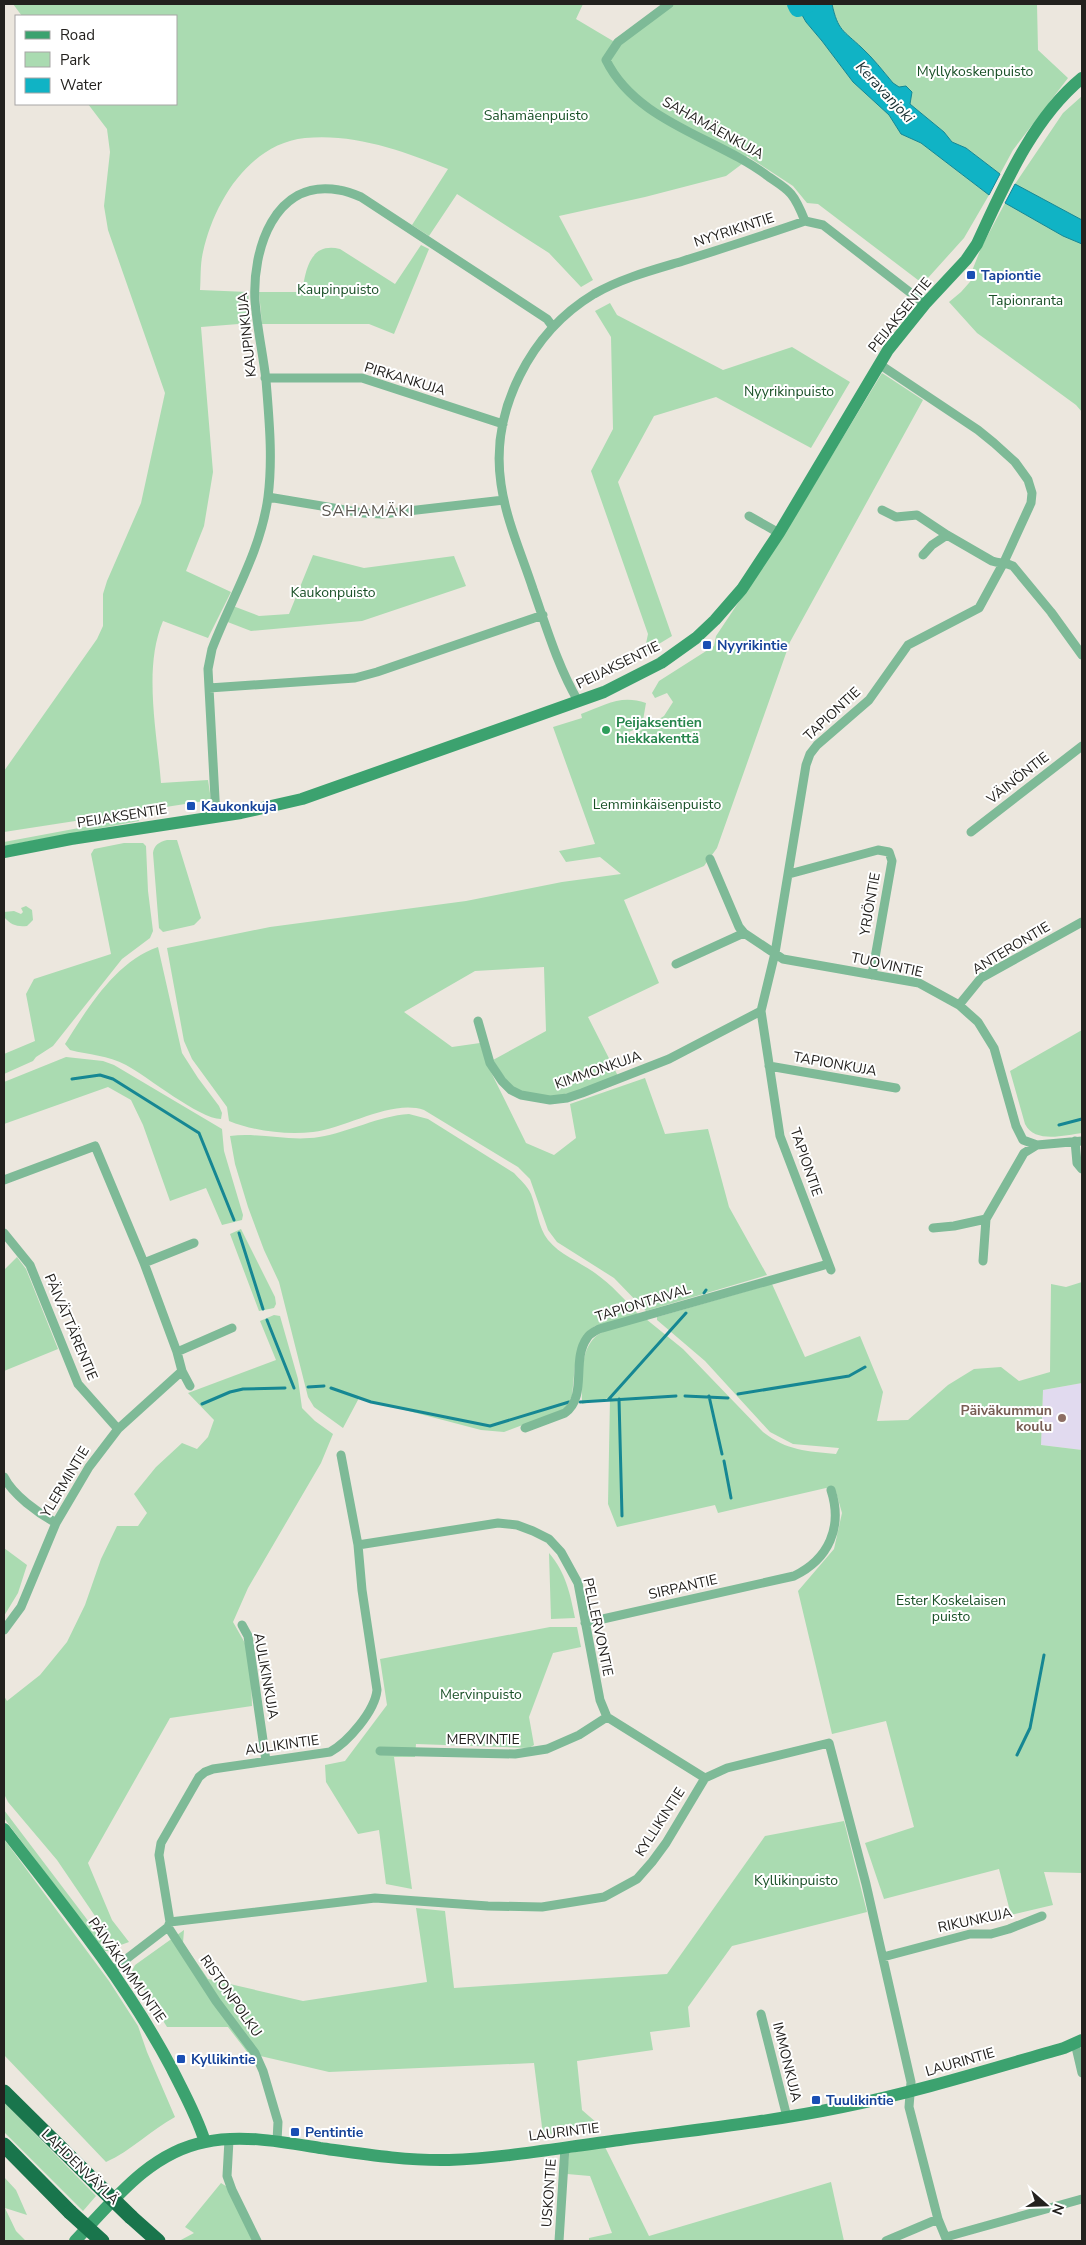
<svg xmlns="http://www.w3.org/2000/svg" width="1086" height="2245" font-family="'Nunito Sans',sans-serif">
<style>
.education{fill:#e1daef}
.green{fill:#aadbb1}
.water{fill:#10b3c5;stroke:#168793}
.lines{fill:none;stroke-linecap:round;stroke-linejoin:round}
.stream{stroke:#168793;stroke-width:3}
.river{stroke:#10b3c5;stroke-width:18}
.street{stroke:#7eba97;stroke-width:9}
.secondary{stroke:#3ca26f;stroke-width:12}
.highway{stroke:#19754c;stroke-width:15}
.highway-bridge{stroke:#19754c;stroke-width:15}
.transit-dot{fill:#1a4fb4;stroke:#fff;stroke-width:2}
.leisure-dot{fill:#2e9e5b;stroke:#fff;stroke-width:2}
.education-dot{fill:#8d6e63;stroke:#fff;stroke-width:2}
.labels{text-anchor:middle;dominant-baseline:central;stroke-width:4;stroke-linejoin:round;paint-order:stroke}
.park-label{font-size:14px;fill:#195027;stroke:#fff}
.street-label{font-size:14px;fill:#23211e;stroke:#fff}
.transit-label{font-size:14px;font-weight:bold;fill:#164399;stroke:#fff;text-anchor:start}
.leisure-label{font-size:14px;font-weight:bold;fill:#27864d;stroke:#fff;text-anchor:start}
.education-label{font-size:14px;font-weight:bold;fill:#785e54;stroke:#fff;text-anchor:end}
.water-label{font-size:15px;font-style:italic;fill:#172f32;stroke:#fff}
.quarter-label{font-size:16px;letter-spacing:1px;fill:#5a564f;stroke:#fff}
</style>
<rect width="100%" height="100%" fill="#ece7de"/>
<!-- education -->
<path class="education" d="M1082 1383V1450L1041 1445 1043 1390Z"/>
<!-- green -->
<path class="green" d="M13 4H583L576 19 613 41 663 4H796L806 22 822 41 853 82 889 115 901 134 921 143 989 195 964 238 927 279 918 280 818 204 807 203 793 186 747 156 742 164 726 176 645 197 559 216 593 280 581 287 549 253 457 194 429 236 412 225 448 169C404 151 354 133 305 138 249 144 214 202 203 252 200 264 201 278 200 290L248 292 251 323 201 327 213 472 204 526 186 571 231 592 208 638 163 621C143 668 157 732 161 783L208 780 211 800 4 832V771L97 639 103 626V594L107 581 141 503 165 393 108 230 104 206 110 152 107 129 88 104H176V16H22Z
M832 4H1037L1038 50 1068 78 1013 150 1000 174 966 148 952 142 944 132 910 104 912 92 899 88 893 83C883 71 873 58 862 48 843 30 838 31 832 4Z
M1082 96V220L1015 184 1063 113Z
M1005 203 1063 236 1082 244V412L1076 405 977 333 949 302 961 292 976 275 972 271 981 248Z
M421 245 429 249 394 334 369 324H262L259 292H302C306 269 310 242 340 249L395 284Z
M610 303 617 315 723 370 792 347 850 382 811 448 716 397 654 416 618 482 672 636 644 653 648 634 591 471 613 429 611 337 595 311Z
M882 373 923 400 790 642 717 848 704 866 624 900 659 983 588 1017 618 1076C588 1088 548 1106 517 1090 508 1085 499 1069 493 1060L546 1031 544 967 475 971 404 1012 452 1047 480 1043 486 1062 526 1143 554 1155 576 1138 570 1104 645 1078 665 1134 708 1129 729 1207 767 1275 646 1311 614 1278 557 1242 548 1230 530 1179 518 1167 424 1110C392 1099 347 1128 313 1132 286 1135 254 1131 229 1121L227 1107 192 1059 184 1041 167 948 270 927 466 901 562 882 621 874 600 857 566 862 559 851 595 844 553 727 582 718 581 714C605 705 621 694 646 703L642 726 629 732 630 737 664 716 673 702 667 693 655 698 652 693 659 681 714 646 716 636 783 536Z
M313 555 364 568 454 556 466 586 362 621 251 631 225 621 233 606 259 616 289 614Z
M138 817 139 821 4 846V842Z
M167 840H177L201 918 194 925 163 932 159 928 153 853C154 845 159 842 167 840Z
M124 843H143L146 846 148 891 153 931 150 938 122 959 53 1046 36 1057 33 1061 4 1074V1054L35 1041 26 994 34 979 111 954 91 854 94 849Z
M26 906 32 910 33 920 27 926C17 927 11 925 4 917V912L14 911 21 914 23 912 21 908Z
M158 947 182 1053 198 1078 219 1106 222 1113 221 1119C199 1119 147 1076 126 1065 108 1055 89 1055 70 1050L65 1044C87 1009 116 961 158 947Z
M1082 1030V1133C1065 1135 1035 1144 1025 1124L1010 1071Z
M66 1057 103 1061 114 1065 222 1129 224 1151 243 1215 242 1220 222 1225 206 1188 170 1201 143 1125 131 1100 108 1087 4 1124V1082Z
M409 1114 428 1119 514 1173C520 1180 527 1185 531 1194 537 1209 538 1227 548 1240 560 1255 580 1262 595 1273 612 1285 625 1300 639 1315L595 1326 588 1331 579 1350 575 1365 572 1396 565 1409 504 1432 481 1430 359 1398 343 1428 314 1407 308 1397 279 1282 264 1250 248 1207 235 1164 230 1136C259 1132 289 1142 319 1137 350 1132 378 1116 409 1114Z
M241 1229 275 1297 276 1304 274 1308 259 1311 230 1234Z
M17 1257 26 1269 58 1349 4 1371V1270Z
M1082 1282V1383L1043 1390 1041 1445 1082 1450V1873L1044 1872 1053 1905 1011 1915 999 1869 884 1899 865 1843 914 1827 886 1721 832 1734 798 1591 834 1549 842 1513 836 1492 826 1488 718 1513 715 1505 617 1527 608 1504 610 1398 582 1404C582 1380 578 1341 605 1331 618 1325 633 1323 646 1319L683 1349 763 1432C787 1451 807 1451 836 1454L839 1448 793 1444 770 1432 705 1361 657 1320V1317L772 1284 805 1357 860 1336 883 1392 877 1421 908 1420 948 1385 974 1369 1001 1367 1019 1381 1050 1372 1051 1284 1066 1287Z
M274 1315 280 1316 298 1379 302 1408 315 1421 333 1434 321 1463 248 1588 233 1622 250 1652 252 1706 170 1718 88 1863 112 1920 129 1942 118 1946 112 1941 57 1860 8 1802 4 1794V1696L7 1701 40 1675 67 1642 85 1605 101 1559 117 1526H138L147 1513 134 1494 156 1467 182 1443 197 1449 208 1437 214 1420 188 1393 276 1360 260 1321Z
M4 1548 27 1565 18 1593 4 1616Z
M549 1553C566 1573 570 1593 575 1618L551 1619Z
M550 1627H577L581 1647 553 1653 529 1717 534 1745 529 1748 416 1744 415 1757H394L412 1889 386 1884 379 1830 358 1834 326 1782 325 1765 345 1761 387 1705 380 1659Z
M4 1810 111 1951H105L9 1825 4 1818Z
M844 1821 867 1912 732 1946 688 2007 690 2027 650 2032 653 2050 577 2061 582 2110 597 2123 570 2127 562 2133 543 2135 534 2063 329 2072 248 2053 228 2027H167L132 1971 135 1965 184 1930 183 1943 208 1979 303 2001 427 1982 416 1908 445 1911 454 1988 667 1974 765 1836Z
M4 1839 109 1981 138 2026 147 2052 175 2117C151 2130 131 2151 106 2162L4 2055Z
M4 2102 96 2196 83 2211 4 2132Z
M605 2147 649 2236 831 2182 844 2241H589V2238L612 2233 590 2176 567 2174 569 2153Z
M4 2177 16 2190 27 2215 5 2208 16 2231 26 2241H4Z
M221 2183 232 2190 257 2241H179L194 2233 185 2227Z"/>
<!-- water -->
<path class="water" d="M807 4H832C838 31 843 30 862 48 873 58 883 71 893 83L899 87 906 86 912 92 910 104 944 132 952 142 966 148 1000 174 989 195 921 143 901 134 889 115 853 82 822 41 806 22 798 8Z
M1015 184 1082 220V244L1063 236 1005 203Z"/>
<g class="lines">
<!-- stream -->
<path class="stream" d="M72 1079 100 1075 113 1079 199 1133 234 1220
M1059 1125 1082 1119
M239 1233 263 1309
M704 1293 706 1290
M267 1320 294 1388
M308 1387 324 1386
M331 1388 371 1402 490 1426 569 1402
M738 1394 849 1376 865 1367
M685 1396 728 1398
M709 1396 722 1454
M619 1399 622 1516
M608 1400 686 1313
M580 1402 676 1396
M202 1404 230 1392 243 1389 285 1388
M724 1461 731 1498
M1017 1755 1030 1728 1044 1655"/>
<!-- river -->
<path class="river" d="M796 4 798 8 807 4"/>
<!-- street -->
<path class="street" d="M669 4 618 42 606 60C637 123 717 137 769 177 776 182 785 187 791 194 797 201 801 211 805 221
M265 378H362L503 424
M268 497 363 513 382 514 504 500
M882 510 896 517 917 515 947 535 992 561C1000 564 1005 562 1013 566L1051 612 1082 655
M749 516 779 533
M923 555 932 545 947 535
M209 688 208 669 212 649C231 599 261 551 268 497 273 458 269 419 266 380 263 354 257 328 255 301 252 251 274 178 339 190 346 191 354 194 361 197L547 319 553 327
M578 701C558 667 546 626 533 589 522 555 506 520 501 484 490 410 531 332 594 294 622 278 653 270 683 261 724 248 765 235 805 221L823 225 925 304
M216 817 209 688 355 678 377 672 543 615
M971 832 1082 746
M710 859 739 927 744 933 783 959 919 983 959 1005 978 1022 994 1048 1016 1126 1023 1140 1037 1145 1082 1141
M789 874 878 850 889 852 892 861 872 975
M676 964 744 933
M959 1005 981 978 1082 922
M478 1021 490 1063 502 1081 511 1090 521 1095 550 1100 567 1098 582 1093 669 1059 761 1011
M769 1066 896 1088
M1075 1141 1077 1163 1082 1169
M4 1180 95 1146 144 1263 177 1352 182 1371 190 1386
M933 1228 954 1226 986 1219
M4 1233 30 1265 78 1384 118 1429
M983 1261 986 1219 1024 1153 1037 1145
M144 1263 194 1243
M831 1270 780 1136 761 1011 775 953 806 765 810 754 817 745 869 700 908 645 979 608 1004 562 1031 503 1032 493 1028 480 1015 462 994 443 978 430 879 364
M177 1352 232 1328
M525 1428 565 1413C588 1396 571 1360 587 1338 589 1334 595 1331 599 1329L828 1264
M4 1477C13 1495 38 1513 56 1523
M358 1545 498 1523 517 1525 533 1531 549 1539 561 1552 578 1583 600 1700 607 1717 705 1778
M585 1623 794 1576C829 1559 843 1527 831 1490
M242 1625 248 1636 266 1761
M4 1630 21 1607 56 1523 89 1467 118 1429 182 1371
M380 1751 515 1754 547 1749 579 1735 607 1717
M170 1922 159 1855 161 1843 199 1777 205 1772 213 1769 330 1752C348 1742 375 1711 377 1690L362 1590 358 1545 341 1455
M168 1927 216 2001 255 2053 263 2071 278 2122 277 2141
M883 1957 970 1934H991L1009 1929 1042 1916
M112 1970 168 1927 170 1922 375 1898 488 1906 542 1907 604 1897 637 1879 652 1862 666 1843 705 1778 727 1768 829 1743 866 1884 911 2082 909 2107 938 2219 947 2241
M761 2014 787 2117
M1075 2043 1082 2073
M229 2140 227 2176 232 2190 257 2241
M946 2237 1082 2199
M559 2241 565 2147
M886 2241 938 2219"/>
<!-- secondary -->
<path class="secondary" d="M4 852 71 839 241 813 302 799 604 692 661 663 696 638 715 620 742 589 779 533 888 350 925 304 966 260 977 244C1004 186 1032 119 1082 78
M4 1829C64 1906 126 1982 172 2069 184 2093 197 2116 205 2142
M75 2241C113 2201 149 2153 205 2142 242 2134 283 2142 320 2148 363 2154 406 2161 449 2160 506 2158 564 2147 620 2140 694 2130 769 2122 842 2107 917 2092 990 2069 1064 2048L1082 2040"/>
<!-- highway -->
<path class="highway" d="M4 2092 96 2183
M4 2145 70 2212
M131 2217 158 2241"/>
<!-- highway-bridge -->
<path class="highway-bridge" d="M96 2183 131 2217
M70 2212 102 2241"/>
</g>
<!-- markers -->
<g class="transit-dot">
<rect x="966" y="270" width="10" height="10" rx="2.5"/>
<rect x="702" y="640" width="10" height="10" rx="2.5"/>
<rect x="186" y="801" width="10" height="10" rx="2.5"/>
<rect x="176" y="2054" width="10" height="10" rx="2.5"/>
<rect x="811" y="2095" width="10" height="10" rx="2.5"/>
<rect x="290" y="2127" width="10" height="10" rx="2.5"/>
</g>
<circle class="leisure-dot" cx="606" cy="730" r="5"/>
<circle class="education-dot" cx="1062" cy="1418" r="5"/>
<g class="labels">
<!-- park labels -->
<g class="park-label">
<text x="975" y="71">Myllykoskenpuisto</text>
<text x="536" y="115">Sahamäenpuisto</text>
<text x="338" y="289">Kaupinpuisto</text>
<text x="1026" y="300">Tapionranta</text>
<text x="789" y="391">Nyyrikinpuisto</text>
<text x="333" y="592">Kaukonpuisto</text>
<text x="657" y="804">Lemminkäisenpuisto</text>
<text x="951" y="1600">Ester Koskelaisen<tspan x="951" dy="16">puisto</tspan></text>
<text x="481" y="1694">Mervinpuisto</text>
<text x="796" y="1880">Kyllikinpuisto</text>
</g>
<!-- street labels -->
<g class="street-label">
<text transform="translate(713 128) rotate(29)">SAHAMÄENKUJA</text>
<text transform="translate(734 230) rotate(-18)">NYYRIKINTIE</text>
<text transform="translate(900 315) rotate(-51)">PEIJAKSENTIE</text>
<text transform="translate(247 335) rotate(-96)">KAUPINKUJA</text>
<text transform="translate(405 379) rotate(17)">PIRKANKUJA</text>
<text transform="translate(618 665) rotate(-26)">PEIJAKSENTIE</text>
<text transform="translate(832 714) rotate(-43)">TAPIONTIE</text>
<text transform="translate(1018 778) rotate(-38)">VÄINÖNTIE</text>
<text transform="translate(122 816) rotate(-9)">PEIJAKSENTIE</text>
<text transform="translate(870 904) rotate(-80)">YRJÖNTIE</text>
<text transform="translate(1011 948) rotate(-31)">ANTERONTIE</text>
<text transform="translate(887 965) rotate(12)">TUOVINTIE</text>
<text transform="translate(835 1064) rotate(10)">TAPIONKUJA</text>
<text transform="translate(598 1070) rotate(-19)">KIMMONKUJA</text>
<text transform="translate(806 1162) rotate(71)">TAPIONTIE</text>
<text transform="translate(643 1303) rotate(-17)">TAPIONTAIVAL</text>
<text transform="translate(71 1327) rotate(67)">PÄIVÄTTÄRENTIE</text>
<text transform="translate(65 1482) rotate(-59)">YLERMINTIE</text>
<text transform="translate(683 1587) rotate(-13)">SIRPANTIE</text>
<text transform="translate(598 1627) rotate(78)">PELLERVONTIE</text>
<text transform="translate(266 1676) rotate(80)">AULIKINKUJA</text>
<text x="483" y="1739">MERVINTIE</text>
<text transform="translate(282 1745) rotate(-8)">AULIKINTIE</text>
<text transform="translate(660 1822) rotate(-57)">KYLLIKINTIE</text>
<text transform="translate(975 1920) rotate(-12)">RIKUNKUJA</text>
<text transform="translate(127 1970) rotate(55)">PÄIVÄKUMMUNTIE</text>
<text transform="translate(231 1996) rotate(55)">RISTONPOLKU</text>
<text transform="translate(787 2062) rotate(76)">IMMONKUJA</text>
<text transform="translate(960 2062) rotate(-16)">LAURINTIE</text>
<text transform="translate(564 2132) rotate(-7)">LAURINTIE</text>
<text transform="translate(80 2167) rotate(44)">LAHDENVÄYLÄ</text>
<text transform="translate(549 2193) rotate(-86)">USKONTIE</text>
</g>
<!-- transit labels -->
<g class="transit-label">
<text x="981" y="275">Tapiontie</text>
<text x="717" y="645">Nyyrikintie</text>
<text x="201" y="806">Kaukonkuja</text>
<text x="191" y="2059">Kyllikintie</text>
<text x="826" y="2100">Tuulikintie</text>
<text x="305" y="2132">Pentintie</text>
</g>
<!-- leisure labels -->
<g class="leisure-label">
<text x="616" y="722">Peijaksentien<tspan x="616" dy="16">hiekkakenttä</tspan></text>
</g>
<!-- education labels -->
<g class="education-label">
<text x="1052" y="1410">Päiväkummun<tspan x="1052" dy="16">koulu</tspan></text>
</g>
<!-- water labels -->
<g class="water-label">
<text transform="translate(885 92) rotate(47)">Keravanjoki</text>
</g>
<!-- quarter labels -->
<g class="quarter-label">
<text x="368" y="511">SAHAMÄKI</text>
</g>
</g>
<!-- border -->
<rect width="1086" height="2245" fill="none" stroke="#23211e" stroke-width="10"/>
<!-- legend -->
<rect x="15" y="15" width="162" height="90" fill="#ffffff" stroke="#a7a6a5"/>
<rect x="25" y="31" width="25" height="8" fill="#3ca26f" stroke="#a7a6a5"/>
<text x="60" y="40" font-size="15" fill="#23211e">Road</text>
<rect x="25" y="52" width="25" height="15" fill="#aadbb1" stroke="#a7a6a5"/>
<text x="60" y="65" font-size="15" fill="#23211e">Park</text>
<rect x="25" y="78" width="25" height="15" fill="#10b3c5" stroke="#a7a6a5"/>
<text x="60" y="90" font-size="15" fill="#23211e">Water</text>
<!-- north arrow -->
<g transform="translate(1046 2205) rotate(110)" stroke="#ffffff" stroke-width="4" paint-order="stroke">
<path d="M0-4L9 19L0 12L-9 19Z" fill="#23211e"/>
<text y="-8" font-size="14" font-weight="bold" text-anchor="middle" fill="#23211e">N</text>
</g>
</svg>
